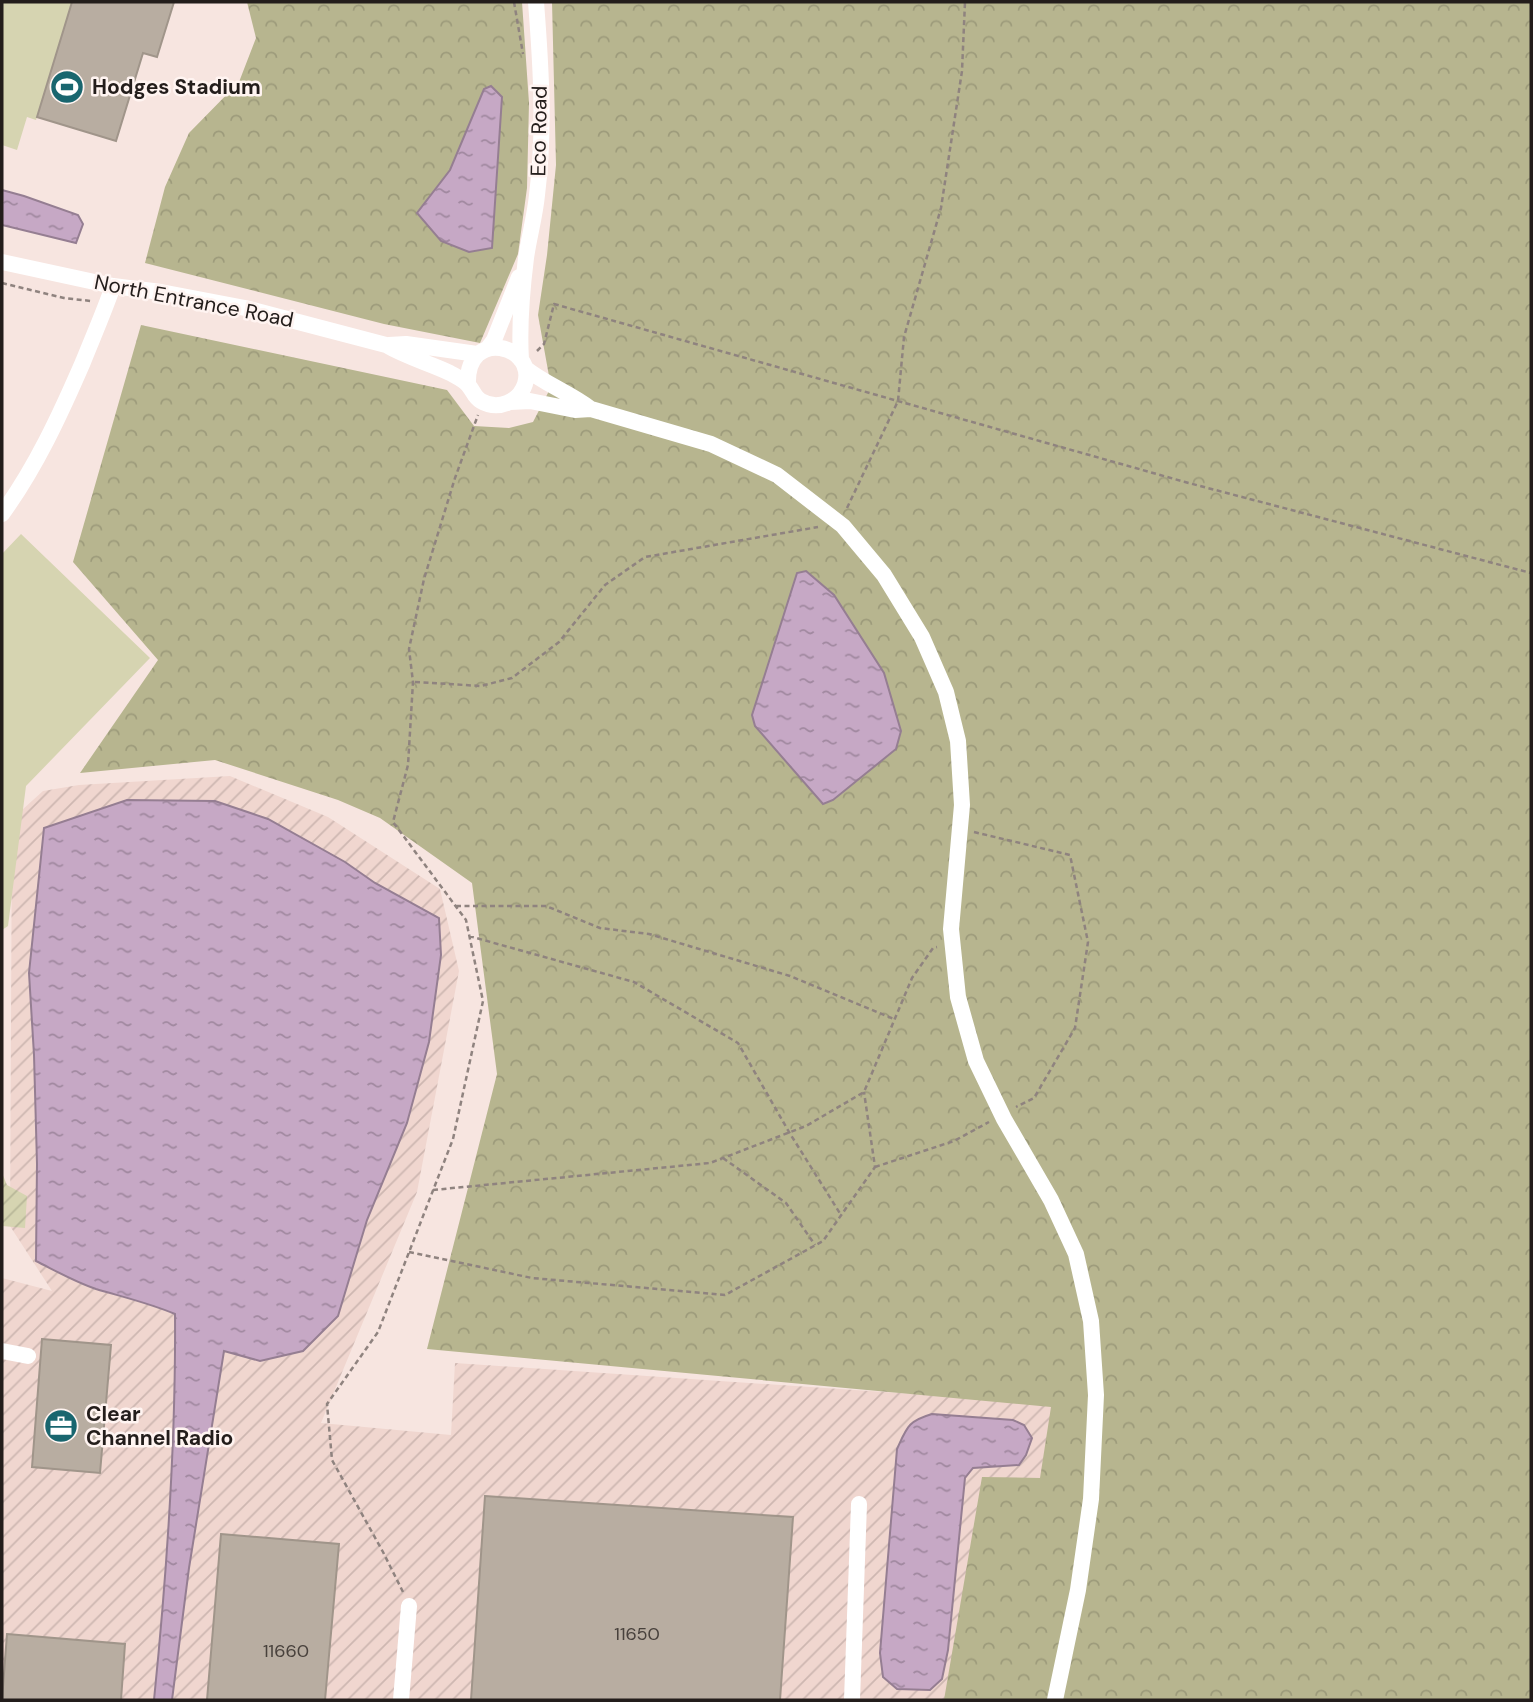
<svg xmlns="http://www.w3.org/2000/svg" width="1533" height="1702" font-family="'DM Sans',sans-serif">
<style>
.industrial{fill:url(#industrial-furrows)}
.grass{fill:#d6d4b1}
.forest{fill:url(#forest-crowns)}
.garden{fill:url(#garden-furrows)}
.water{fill:url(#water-ripples);stroke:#957e92;stroke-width:2}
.building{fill:#b8ada1;stroke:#a0958a;stroke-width:2}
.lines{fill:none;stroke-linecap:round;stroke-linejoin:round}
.path{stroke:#8f837f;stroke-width:2.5;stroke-dasharray:5 3.5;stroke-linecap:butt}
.minor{stroke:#fff;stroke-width:16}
.labels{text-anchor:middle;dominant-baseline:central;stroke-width:5;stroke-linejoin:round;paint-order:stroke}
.number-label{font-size:18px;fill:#48413c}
.poi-label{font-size:21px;font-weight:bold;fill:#231d1b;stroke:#fff4f1;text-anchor:start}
.street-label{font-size:21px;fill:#231d1b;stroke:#fff4f1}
</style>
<defs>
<pattern id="industrial-furrows" width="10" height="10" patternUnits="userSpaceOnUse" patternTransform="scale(1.75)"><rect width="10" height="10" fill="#f0d6cf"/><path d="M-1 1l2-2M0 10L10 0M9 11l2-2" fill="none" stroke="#ceb7b1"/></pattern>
<pattern id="forest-crowns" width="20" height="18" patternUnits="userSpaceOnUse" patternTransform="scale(1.75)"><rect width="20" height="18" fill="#b7b58f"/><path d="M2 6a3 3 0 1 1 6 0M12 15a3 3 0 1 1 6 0" fill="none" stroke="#9d9b7b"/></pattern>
<pattern id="garden-furrows" width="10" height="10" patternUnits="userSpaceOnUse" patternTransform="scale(1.75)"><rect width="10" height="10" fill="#d6d4b1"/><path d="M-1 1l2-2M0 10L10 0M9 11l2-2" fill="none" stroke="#b7b698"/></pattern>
<pattern id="water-ripples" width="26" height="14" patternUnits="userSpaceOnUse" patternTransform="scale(1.75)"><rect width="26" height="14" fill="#c6a8c5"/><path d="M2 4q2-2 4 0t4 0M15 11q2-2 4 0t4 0" fill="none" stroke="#a0889f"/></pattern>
</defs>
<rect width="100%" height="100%" fill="#f7e5e0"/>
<!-- industrial -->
<path class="industrial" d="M230 776 328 817 440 889 459 971 417 1192 321 1423 451 1435 455 1363 1076 1405 1033 1700H2V1278L52 1291 10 1226 12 819 43 791 79 785Z"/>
<!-- grass -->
<path class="grass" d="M2 2H174L157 57 143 53 116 141 37 117 36 120 27 117 17 150 2 145Z
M21 534 150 658 26 786 8 926 2 930V554Z"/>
<!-- forest -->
<path class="forest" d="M247 2H522L529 103 527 188 518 254 480 343 384 324 145 263 165 187 189 133 239 82 256 38Z
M552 2H1531V1700H944L982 1477 1040 1478 1051 1407 427 1349 497 1074 472 883 380 818 338 800 215 760 80 773 158 660 73 562 141 325 447 390 474 426 509 428 533 422 551 387 538 315 547 255 556 165Z"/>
<!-- garden -->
<path class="garden" d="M2 1173 7 1185 27 1196 25 1228 2 1226Z"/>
<!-- water -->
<path class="water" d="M491 86 502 97 492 248 469 252 441 241 417 213 450 170 484 89Z
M2 190 24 196 78 215 83 224 76 243 2 225Z
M806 571 834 595 884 673 901 731 896 749 833 800 823 804 755 726 752 715 797 573Z
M127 800 215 801 268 819 345 862 375 883 439 918 441 955 429 1042 407 1123 367 1220 338 1316 303 1351 260 1361 224 1351 189 1568 172 1700H154C167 1572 176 1443 175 1314 149 1303 123 1297 96 1289 75 1282 56 1271 36 1261L37 1164 34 1055 29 973 44 828Z
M932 1414 1013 1420 1024 1425 1032 1438 1026 1455 1019 1465 973 1468 965 1478 948 1650 942 1679 930 1690 897 1689 883 1677 880 1653 897 1449C907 1427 908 1421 932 1414Z"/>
<!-- building -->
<path class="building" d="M72 2H174L157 57 143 53 116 141 37 117Z
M42 1339 111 1345 100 1473 32 1467Z
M485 1496 793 1517 780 1700H471Z
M221 1534 339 1544 325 1700H207Z
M7 1634 125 1644 121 1700H2Z"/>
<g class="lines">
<!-- path -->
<path class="path" d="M514 2 523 54
M2 283 64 298 91 301
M537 351 544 344 554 304 1185 482 1531 573
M847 508 898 401 904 337 941 208 962 71 965 2
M415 682 481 686 512 678 559 642 605 585 645 557 818 527
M974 832 1070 855 1088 942 1075 1028 1034 1098 1016 1107
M456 906H546L600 928 649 934 790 976 894 1019
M469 936 634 982 738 1043 789 1132 841 1215
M723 1158 786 1203 815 1245
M875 1167 954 1141 989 1122
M433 1190 710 1163 806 1126 864 1092 912 978 933 948 937 947
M409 1252 532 1278 725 1295 823 1241 875 1167 864 1092
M403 1592 383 1552 332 1460 327 1404 378 1332 453 1139 483 1001 466 920 393 822 408 765 413 682 409 649 424 579 455 478 478 415"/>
<!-- minor -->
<path class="minor" d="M2 262 113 286 161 292 245 308 386 345C406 357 429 363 450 373 455 376 464 380 468 385 473 390 474 397 481 401 498 411 519 402 525 384 537 345 466 327 468 384
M389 345 406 344 477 354
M488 348 494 340 519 277
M521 360C519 328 522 290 526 258 529 237 535 216 537 195 545 131 541 66 536 2
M525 368C545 384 570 393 591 409L711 444 777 475 843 526 884 575 922 637 946 692 958 741 962 805 951 929 958 997 976 1061 1004 1119 1051 1200 1076 1254 1091 1321 1096 1395 1091 1499 1078 1590 1055 1700
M510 402 530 401 575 410 591 409
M2 514C36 467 60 415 83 362 93 337 104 312 113 286
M2 1351 28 1356
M401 1700 409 1606
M852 1700 859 1504"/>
</g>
<!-- icons -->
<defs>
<g id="stadium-disc" transform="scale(1.75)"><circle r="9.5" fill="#19666f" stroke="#fff4f1"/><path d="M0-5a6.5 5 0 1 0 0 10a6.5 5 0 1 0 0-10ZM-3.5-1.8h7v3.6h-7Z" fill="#fff"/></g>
<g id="office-disc" transform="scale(1.75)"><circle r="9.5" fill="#19666f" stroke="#fff4f1"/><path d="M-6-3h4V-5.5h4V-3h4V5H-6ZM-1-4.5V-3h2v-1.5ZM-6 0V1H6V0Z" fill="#fff"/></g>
</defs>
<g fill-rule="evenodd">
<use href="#stadium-disc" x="67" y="87"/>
<use href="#office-disc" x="61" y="1426"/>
</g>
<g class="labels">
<!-- number labels -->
<g class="number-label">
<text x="637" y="1634">11650</text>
<text x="286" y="1651">11660</text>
</g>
<!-- poi labels -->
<g class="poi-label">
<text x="92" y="87">Hodges Stadium</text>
<text x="86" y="1414">Clear<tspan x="86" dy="24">Channel Radio</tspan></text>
</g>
<!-- street labels -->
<g class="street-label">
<text transform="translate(539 131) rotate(-89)">Eco Road</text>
<text transform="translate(194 301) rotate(11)">North Entrance Road</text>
</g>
</g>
<!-- border -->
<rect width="1533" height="1702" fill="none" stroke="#231d1b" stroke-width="7"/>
</svg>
